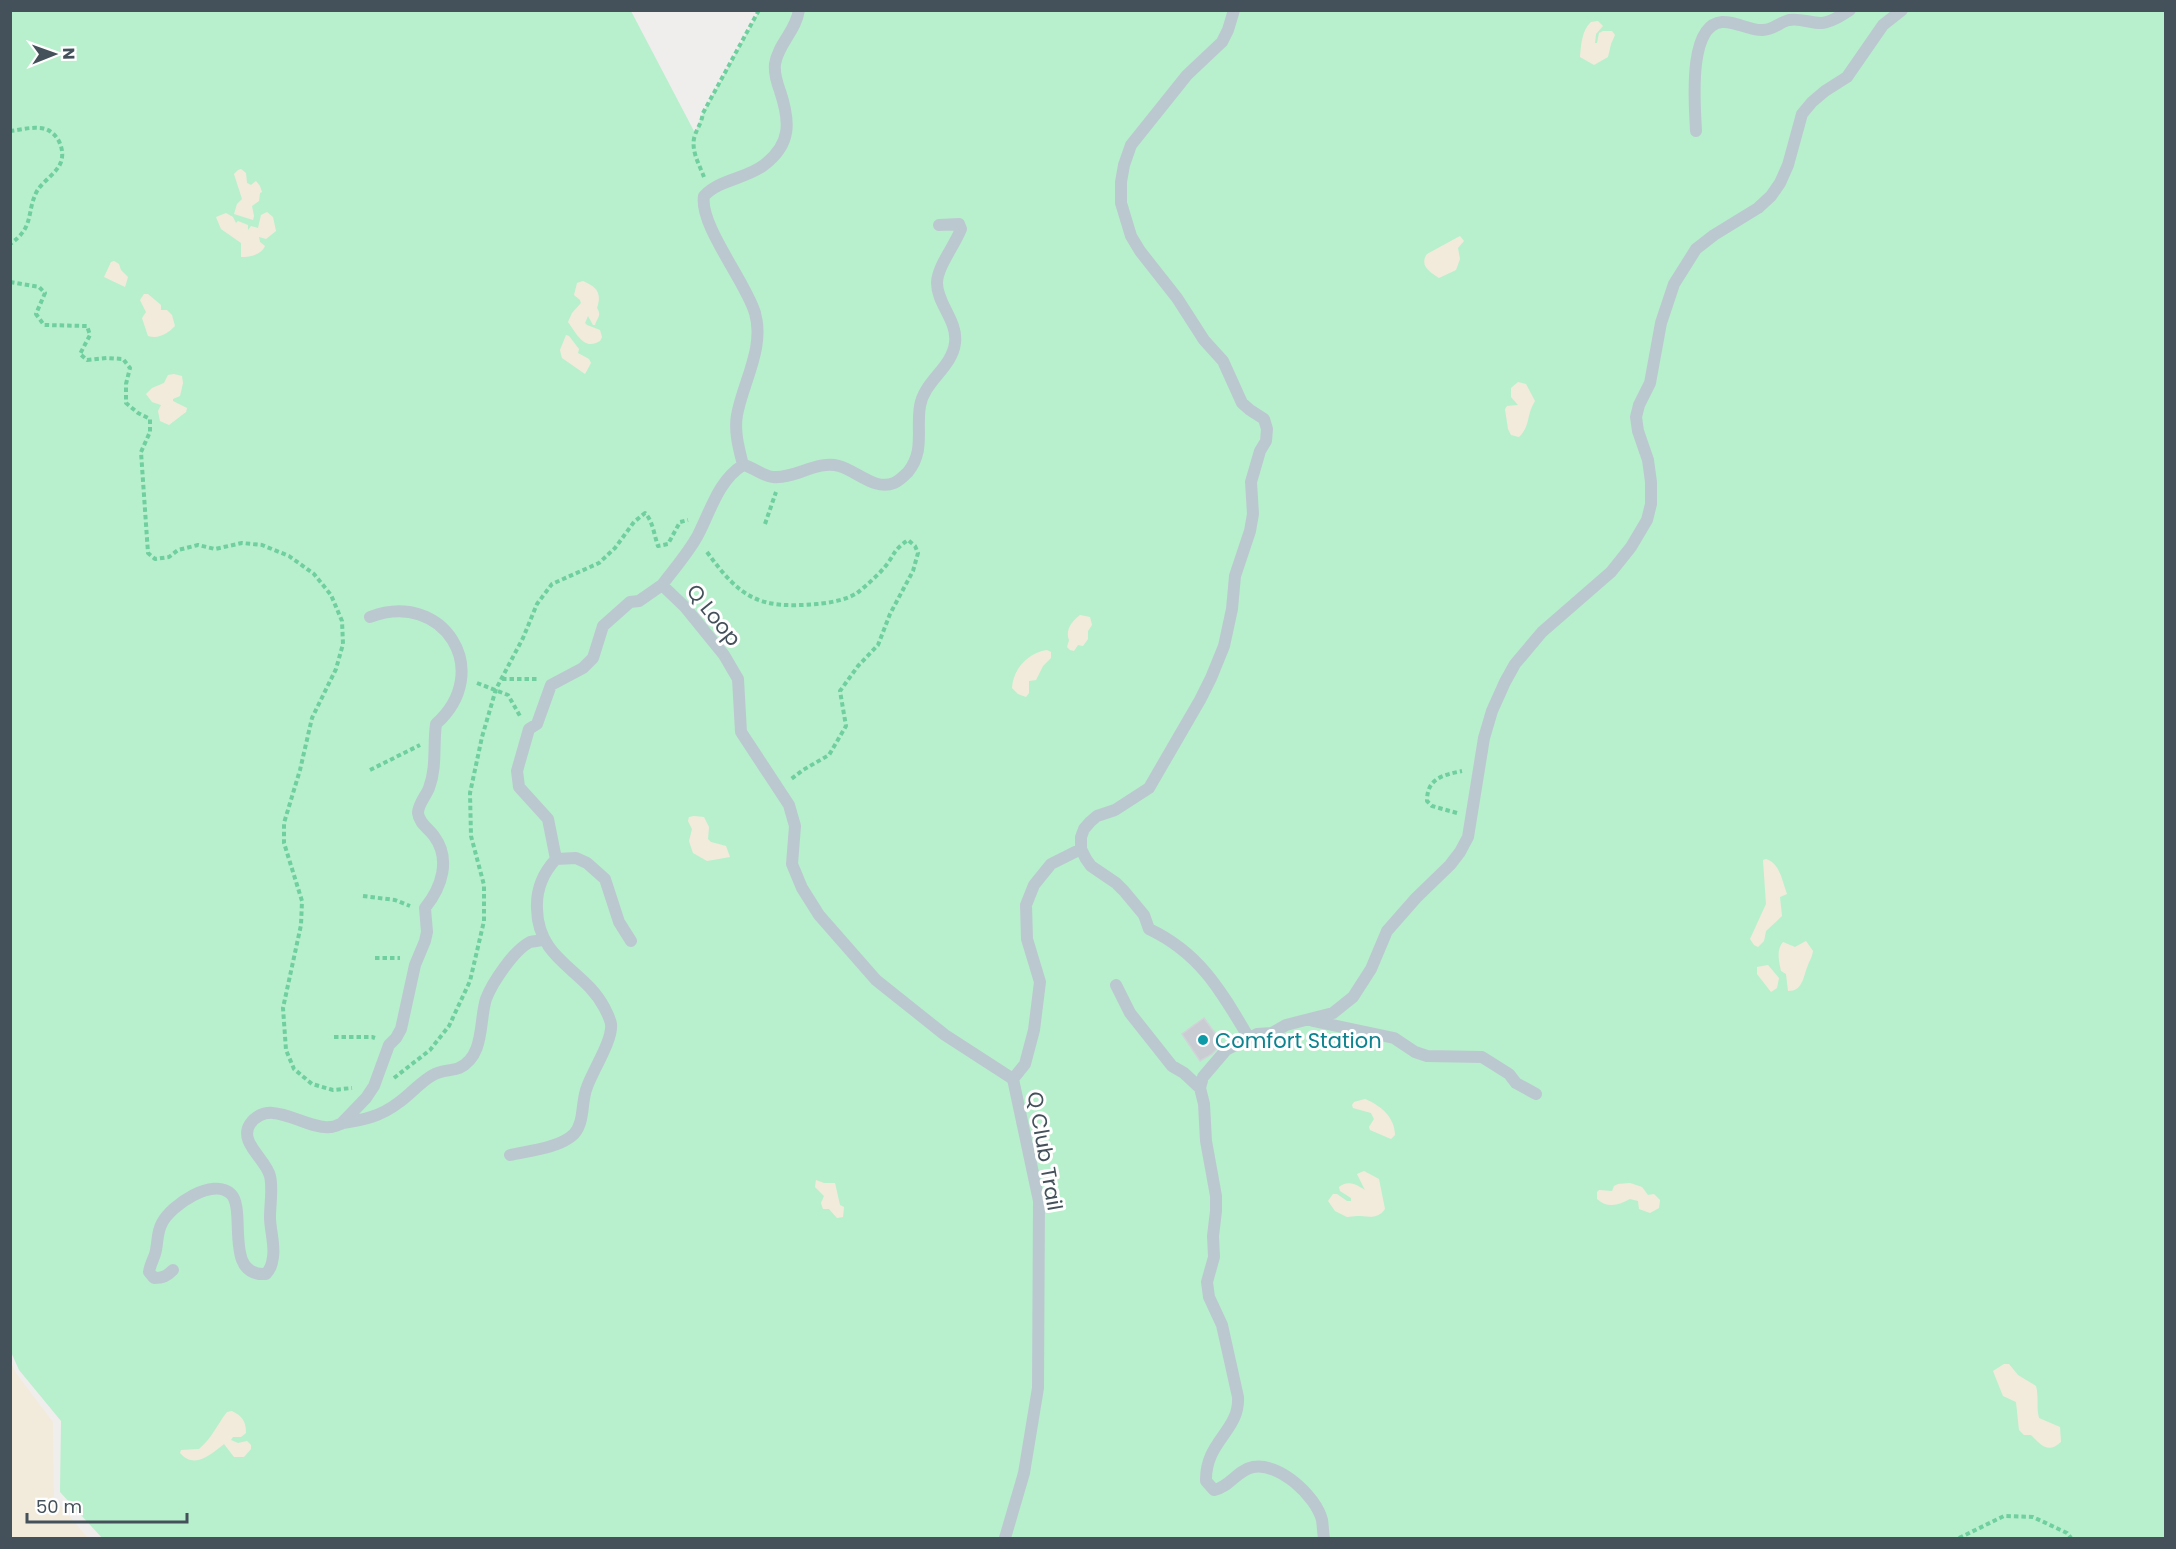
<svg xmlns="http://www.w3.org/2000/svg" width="2176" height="1549" font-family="Poppins,sans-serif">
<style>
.green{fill:#b8f0cd}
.sand{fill:#f2ebdc}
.building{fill:#c9ccd2;stroke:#d1d3d9;stroke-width:1.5}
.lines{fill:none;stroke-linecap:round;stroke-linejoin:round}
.path{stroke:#6fcf9e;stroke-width:4;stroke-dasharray:4.5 3;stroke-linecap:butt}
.lane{stroke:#bcc8d0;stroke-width:12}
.culture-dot{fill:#0f9aa8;stroke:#fff;stroke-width:2}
.labels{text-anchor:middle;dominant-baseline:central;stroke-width:6;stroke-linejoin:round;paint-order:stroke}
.street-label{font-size:21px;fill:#44515b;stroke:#fff}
.culture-label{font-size:21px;fill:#0d838f;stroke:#fff;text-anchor:start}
</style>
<rect width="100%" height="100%" fill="#f0eded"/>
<!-- green -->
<path class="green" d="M11 11H631L695 133 703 113 759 11H2165V1538H102L60 1492 61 1421 19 1370 11 1352Z"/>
<!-- sand -->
<path class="sand" d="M1598 21 1603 26 1596 34 1595 43H1597L1599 33 1603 31H1612L1615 35 1611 44 1608 57 1594 65 1580 57C1581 44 1582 30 1591 22Z
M241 169 246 173 247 183 251 185 256 181 260 186 262 192 260 193 259 201 252 206 254 216 253 220 234 214 237 204 242 199 234 174 238 170Z
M267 212 273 217 276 231 266 239 259 237 260 242 265 246C261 255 250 257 241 257V243L221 229 216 217 226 213 233 217 236 223 238 221 248 225V230L251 226 258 228 261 215Z
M1460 236 1464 241 1458 248 1460 259 1456 270 1439 278C1430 272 1419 266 1427 254Z
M114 261 119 264 121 270 128 277 125 287 104 277 111 262Z
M583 281C597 287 602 293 597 308 602 316 597 318 595 325H593L588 316 585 323 587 325 600 330 602 337 600 341C584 351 577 334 568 322L572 313 581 303 580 300 574 295 577 283Z
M144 294H148L161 305V310H167L172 315 175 326C167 334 159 339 148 336L142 318 146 312 140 300Z
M566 335 569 336 579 349 578 353 589 359 591 363 585 374 562 358 560 350Z
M174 374 182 376 183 383 180 396 173 399V401L187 408 186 412 169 425 160 421 158 411 161 405 152 402 146 394 152 388 164 383 168 375Z
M1518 382 1526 384 1535 401C1526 415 1531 425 1519 437L1511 435 1508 429 1505 409 1507 406 1518 405 1511 397V388Z
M1080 615 1090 617 1092 625 1088 631V639L1083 646 1078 645 1074 651 1070 650 1067 647 1069 640C1065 630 1072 621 1080 615Z
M1047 650 1051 652V658L1043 666 1036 680 1029 681V693L1026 697 1018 694 1012 688C1013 669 1028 653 1047 650Z
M694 816 704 817 709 827 708 839 711 842 726 846 730 857 707 861 693 853 689 841 692 829 688 821 689 817Z
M1766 859C1780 863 1782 881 1787 894L1780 897 1782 916 1766 931 1764 941 1758 947 1754 945 1750 939 1766 904 1763 860Z
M1806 941 1813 951C1812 957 1810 960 1808 965 1803 977 1803 991 1788 991L1786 974 1781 971C1779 961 1776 950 1783 942L1795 947Z
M1768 965 1779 978 1777 988 1771 992 1757 974V967Z
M1365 1099C1380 1105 1395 1117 1395 1135L1391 1139 1370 1130 1369 1127 1374 1119 1371 1113 1353 1108 1352 1105 1354 1102Z
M1364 1171 1379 1179 1385 1209C1377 1220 1368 1216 1357 1216 1353 1216 1350 1217 1347 1217L1335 1211 1328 1201 1333 1194H1337L1347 1201H1351V1198L1340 1191 1339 1187C1350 1179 1358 1186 1365 1190L1357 1174Z
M816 1180 824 1183H835L840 1205 844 1207 843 1217 837 1218 829 1209H823L821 1203 824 1196 815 1187Z
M1630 1183 1642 1187 1648 1195 1654 1194 1660 1200 1659 1208 1650 1213 1639 1209 1638 1201 1630 1199C1619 1205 1608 1209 1597 1199V1192L1599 1190 1612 1191 1614 1186 1618 1184Z
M11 1362 16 1373 53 1422 54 1498 88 1538H11Z
M2004 1364H2009L2018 1375 2036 1386C2039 1398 2036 1406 2039 1418L2060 1427 2061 1442C2048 1454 2041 1445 2031 1435H2024L2019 1430 2016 1402 2003 1396 1993 1371Z
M232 1411C242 1416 246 1421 246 1433L241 1437H233L231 1440 238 1443 247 1441 251 1445V1449L244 1457H234L224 1444C211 1454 195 1470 180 1453L181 1450 199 1449C212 1438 217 1425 227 1412Z"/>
<!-- building -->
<path class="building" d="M1204 1018 1222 1043 1212 1054 1200 1061 1182 1034Z"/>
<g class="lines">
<!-- path -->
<path class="path" d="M10 131C19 130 30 127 39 128 55 128 66 147 61 162 57 173 43 181 37 191 26 212 35 227 10 244
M704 177C699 164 690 149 695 135 698 126 701 125 703 113L759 10
M10 282 39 287 45 293 36 314 44 325 87 326 90 335 80 354 87 360 107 358 123 359 130 368 126 384V403L138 413 150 419V432L141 452 148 553 155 559 169 557 178 550 198 545 215 549 242 543 262 545 289 556 314 574 331 595 342 621 343 644 336 669 312 718 300 770 284 823V843L302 901 301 925 283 1008 286 1050 294 1069 312 1084 333 1090 352 1088
M765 524 776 492
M707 552C741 599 759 609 817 604 829 603 846 600 857 593 866 586 877 576 884 568 895 555 892 551 908 540L915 546 918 553 913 571 890 614 878 645 858 666 840 691 846 726 829 755 803 770 790 780
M502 679H537
M477 683 508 695 520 716
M370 770 420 745
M1457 813 1432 806 1427 801C1427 778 1443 775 1462 771
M363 896 395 900 410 906
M375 958H400
M334 1037H372L375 1038
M394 1078 430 1050 449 1026 470 981 484 921V885L471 836 470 793 482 737 496 689 523 638 537 604 552 584 599 563 615 548 634 522 645 513C653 521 654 535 658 546L668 544 680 522 688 520
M1959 1538 2004 1516 2033 1517 2067 1533 2071 1538"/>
<!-- lane -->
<path class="lane" d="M1234 10 1228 30 1222 42 1187 75 1131 145 1124 165 1121 182V203L1131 236 1140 251 1177 298 1204 340 1223 361 1242 403 1250 410 1264 419 1267 429 1266 441 1260 451 1251 482 1253 514 1250 531 1235 576 1232 609 1224 646 1211 678 1200 700 1149 788 1115 810 1097 816 1090 822 1084 829 1081 837V849L1086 859 1091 866 1116 883 1124 891 1144 915 1149 929C1200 953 1221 991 1249 1038
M1696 131C1695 107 1687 25 1722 22 1736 21 1750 31 1763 30 1773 30 1780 22 1789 20 1800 18 1810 23 1821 23 1830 23 1842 15 1850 10
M743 465C754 467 762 476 773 477 795 479 817 460 839 466 857 471 875 491 894 483 899 481 904 476 908 472 925 451 916 430 920 406 924 381 952 368 955 343 958 321 937 304 937 283 937 267 955 245 961 229L959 224 939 225
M662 585C674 569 689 552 698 535 711 510 718 481 743 465 739 449 734 432 737 415 743 382 765 348 755 313 746 282 699 225 704 196 720 179 746 179 764 165 792 144 790 121 780 91 777 83 774 73 775 64 778 44 796 31 799 10
M556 859 548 819 519 787 517 771 529 729 537 724 551 685 583 668 593 658 603 626 630 602 639 601 662 585 685 607 724 655 738 679 741 732 789 805 795 826 792 864 802 888 819 915 876 980 945 1035 1013 1079 1039 1201 1038 1388 1024 1473 1005 1538
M1116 985 1130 1013 1172 1066 1184 1073 1200 1088
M1313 1021 1394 1038 1415 1052 1427 1056 1482 1057 1509 1074 1516 1083 1536 1094
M1013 1079 1025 1064 1034 1030 1040 982 1027 939 1026 905 1034 885 1051 864 1081 849
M341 1124 366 1098 374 1086 389 1045 396 1038 401 1029 415 965 425 941 427 932 425 908C442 887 451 859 434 836 428 828 419 823 418 813 418 804 426 796 429 788 437 767 433 745 436 724 495 671 443 589 370 617
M510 1155C528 1151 560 1148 574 1134 585 1122 581 1101 587 1087 593 1070 613 1040 611 1024 610 1018 606 1011 604 1007 584 969 538 960 537 909 536 890 543 873 556 859L576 858 587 863 605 879 619 922 631 941
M173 1270C167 1276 163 1278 154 1278L149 1272C150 1264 155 1257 156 1250 158 1240 157 1232 162 1223 171 1205 213 1177 231 1194 247 1210 223 1277 266 1274 271 1268 272 1264 273 1257 275 1244 270 1230 270 1217 270 1204 273 1189 270 1176 266 1159 238 1142 250 1124 270 1096 305 1130 330 1127 335 1127 339 1124 343 1123 364 1120 381 1116 398 1103 410 1095 420 1082 433 1075 441 1070 451 1071 459 1068 485 1056 479 1021 486 999 492 983 514 950 530 942 534 941 539 941 543 940
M1324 1538C1323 1533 1323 1526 1322 1520 1316 1496 1279 1462 1253 1467 1237 1470 1230 1487 1214 1490L1206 1481C1205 1441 1240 1431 1238 1397L1222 1325 1209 1297 1207 1282 1214 1257 1213 1236 1216 1211V1196L1206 1141 1204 1104 1200 1088 1203 1077 1226 1050 1257 1034 1272 1033 1286 1025 1333 1013 1353 997 1371 969 1387 931 1416 898 1450 865 1460 852 1468 837 1484 738 1492 711 1505 682 1515 664 1542 632 1611 572 1631 547 1647 520 1651 504V482L1648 460 1638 431 1636 417 1639 405 1650 383 1661 323 1674 284 1696 249 1714 235 1758 208 1771 196 1780 183 1788 165 1802 114 1812 102 1825 91 1847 77 1883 25 1902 10"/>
</g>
<!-- markers -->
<circle class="culture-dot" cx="1203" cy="1040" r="6"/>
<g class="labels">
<!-- street labels -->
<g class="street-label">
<text transform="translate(714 615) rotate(51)">Q Loop</text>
<text transform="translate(1045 1151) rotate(80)">Q Club Trail</text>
</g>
<!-- culture labels -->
<g class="culture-label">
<text x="1215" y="1040">Comfort Station</text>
</g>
</g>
<!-- border -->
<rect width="2176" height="1549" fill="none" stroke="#44515b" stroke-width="24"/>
<!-- north arrow -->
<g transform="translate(54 54) rotate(89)" stroke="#ffffff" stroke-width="4.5" paint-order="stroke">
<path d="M0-4.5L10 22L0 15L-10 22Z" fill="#44515b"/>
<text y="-9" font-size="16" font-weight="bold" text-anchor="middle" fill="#44515b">N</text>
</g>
<!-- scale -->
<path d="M27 1513v9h160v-9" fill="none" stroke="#44515b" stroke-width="3"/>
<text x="36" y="1513" font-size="18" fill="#44515b" stroke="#ffffff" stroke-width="4.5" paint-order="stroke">50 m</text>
</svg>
